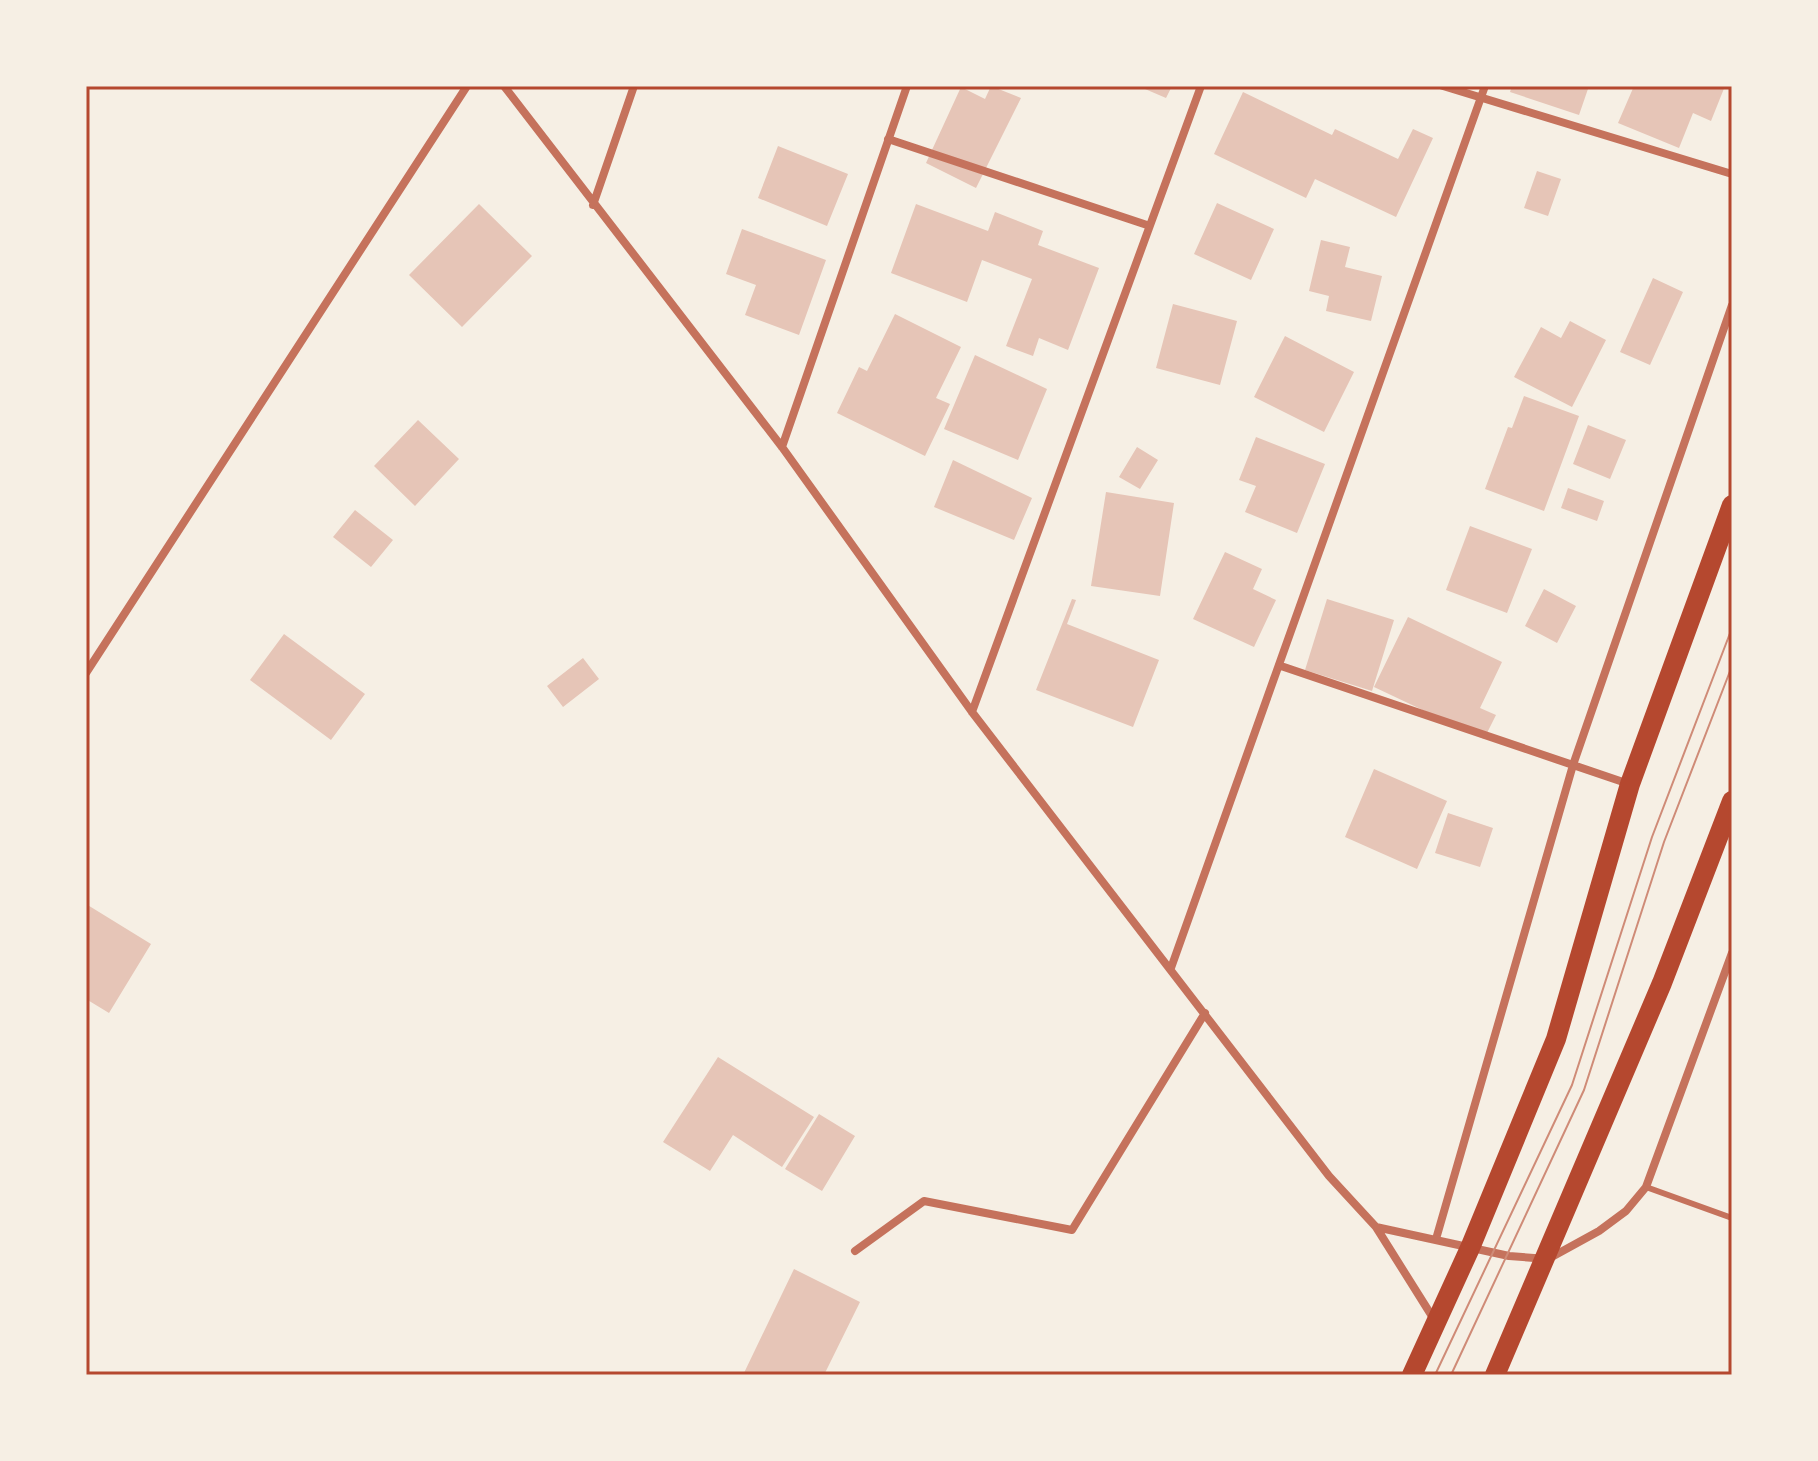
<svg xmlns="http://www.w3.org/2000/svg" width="1818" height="1461" font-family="Overpass,sans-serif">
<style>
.building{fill:#e6c5b7}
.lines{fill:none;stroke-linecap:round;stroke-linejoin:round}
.service{stroke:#c5725c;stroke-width:6}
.minor{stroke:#c5725c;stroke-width:8}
.primary{stroke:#b5482f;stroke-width:20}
.tram{stroke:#cf8b77;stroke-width:2}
.neatline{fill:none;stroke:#b5482f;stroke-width:3}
</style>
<rect width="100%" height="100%" fill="#f6efe4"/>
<!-- building -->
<path class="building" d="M991 86 1021 98 976 188 926 163 961 87 985 99Z
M1138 86H1172L1166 98Z
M1512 86H1589L1579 115 1510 92Z
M1634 86H1725L1711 121 1693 113 1679 148 1618 123Z
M1243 92 1332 135 1335 129 1398 159 1413 129 1433 138 1396 217 1315 179 1306 198 1214 154Z
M778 146 848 174 827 226 758 198Z
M1537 171 1561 179 1548 216 1524 208Z
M1217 203 1274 229 1251 280 1194 254Z
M479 204 532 256 462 327 409 275Z
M916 204 988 231 995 212 1043 231 1038 245 1099 268 1068 350 1039 338 1033 356 1006 346 1032 279 982 260 967 302 891 273Z
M742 229 826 260 799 335 745 315 756 285 726 274Z
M1321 240 1350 247 1345 267 1382 276 1371 321 1326 311 1329 296 1309 291Z
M1653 278 1683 292 1650 365 1620 352Z
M1173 304 1237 321 1220 385 1156 368Z
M895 314 961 347 936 398 950 404 925 456 837 413 859 367 867 371Z
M1570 321 1606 340 1572 407 1514 377 1541 327 1561 338Z
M1285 336 1354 372 1324 432 1254 397Z
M975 355 1047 389 1018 460 944 429Z
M1524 396 1579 416 1544 511 1485 489 1508 427 1512 428Z
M418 420 459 459 415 506 374 466Z
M1588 425 1626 440 1610 479 1573 464Z
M1256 437 1325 464 1297 533 1245 512 1256 486 1239 480Z
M1137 447 1158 460 1140 489 1119 477Z
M953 460 1032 498 1014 540 934 507Z
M1568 488 1604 501 1597 521 1561 508Z
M1106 492 1174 503 1160 596 1091 586Z
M355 510 393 540 371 567 333 537Z
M1470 526 1532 549 1507 613 1446 590Z
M1225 552 1262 569 1253 589 1276 600 1254 647 1193 619Z
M1544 589 1576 606 1557 643 1525 626Z
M1072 599 1076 600 1067 624 1159 660 1133 727 1036 690Z
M1327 599 1394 620 1372 691 1305 670Z
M1408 617 1502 662 1480 708 1496 715 1484 739 1374 687Z
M284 634 365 694 331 740 250 680Z
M583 658 599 679 563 707 547 686Z
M1374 769 1447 801 1417 869 1345 837Z
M1448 813 1493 828 1480 867 1435 853Z
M86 904 151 944 109 1013 86 999Z
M718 1057 814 1117 782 1167 733 1135 710 1171 663 1142Z
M819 1114 855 1136 822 1191 785 1169Z
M794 1269 860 1302 824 1375H743Z"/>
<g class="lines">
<!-- service -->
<path class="service" d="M1646 1187 1732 1218"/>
<!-- minor -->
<path class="minor" d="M504 86 782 447 972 712 1329 1176 1376 1227 1509 1256 1548 1259 1599 1231 1626 1211 1646 1187 1732 953
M1443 86 1732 174
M888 139 1147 225
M593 205 634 86
M782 447 907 86
M1281 666 1629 784
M86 673 467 86
M972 712 1201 86
M1171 968 1485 86
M1376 1227 1435 1321
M1436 1239 1573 765 1732 305
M855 1251 924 1201 1072 1230 1205 1013"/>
<!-- primary -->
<path class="primary" d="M1412 1375 1470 1248 1556 1039 1630 784 1732 505
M1495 1375 1662 983 1732 801"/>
<!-- tram -->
<path class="tram" d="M1435 1375 1572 1085 1652 837 1732 628
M1451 1375 1584 1090 1664 842 1732 666"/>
</g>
<!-- border -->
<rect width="1818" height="1461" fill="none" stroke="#f6efe4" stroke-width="176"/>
<rect x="88" y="88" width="1642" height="1285" class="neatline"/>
</svg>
